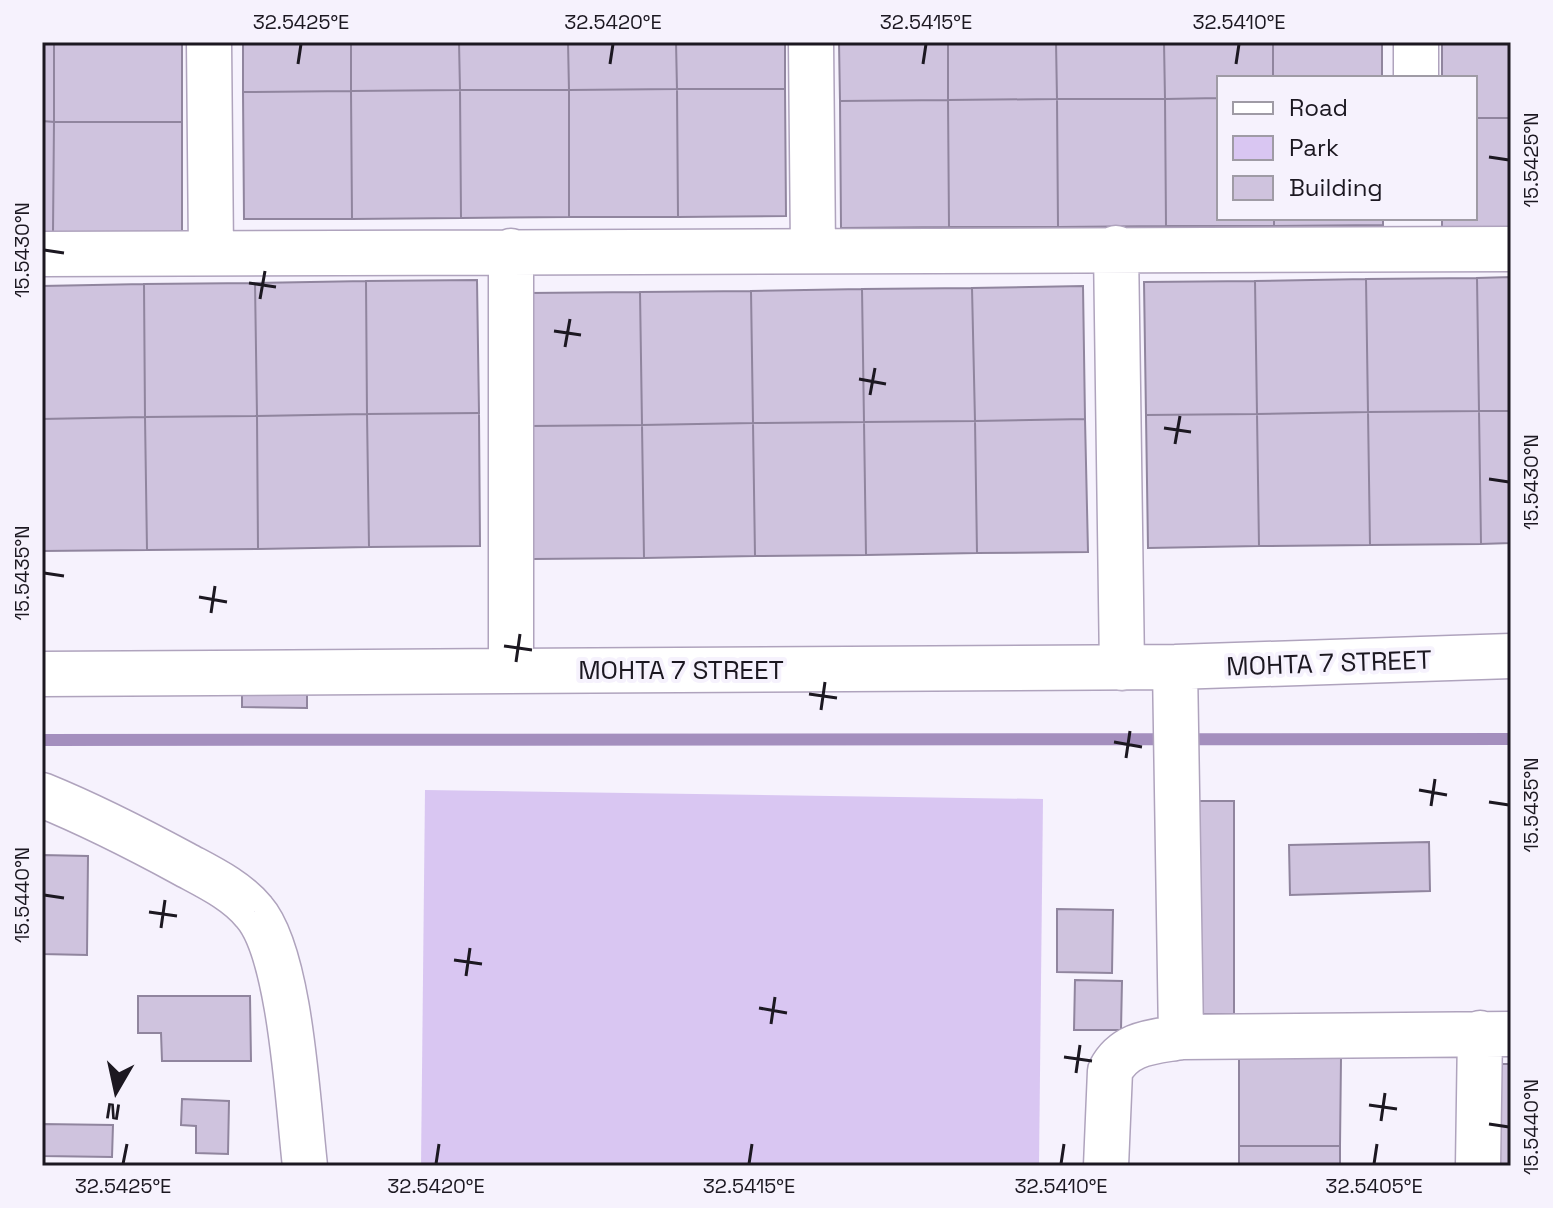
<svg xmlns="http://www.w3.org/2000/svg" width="1553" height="1208" font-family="'Space Grotesk',sans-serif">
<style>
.green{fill:#d9c6f2}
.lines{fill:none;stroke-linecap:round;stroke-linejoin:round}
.stream{stroke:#a48fbe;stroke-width:12}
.building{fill:#cfc3de;stroke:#90859e;stroke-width:2}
.minor-casing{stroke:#afa3bd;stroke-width:47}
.minor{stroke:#fff;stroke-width:44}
.ticks{fill:none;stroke:#1c1821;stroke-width:3}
.labels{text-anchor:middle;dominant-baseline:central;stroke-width:8;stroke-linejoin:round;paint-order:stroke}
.street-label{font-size:26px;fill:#1c1821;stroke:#f6f2fd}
.neatline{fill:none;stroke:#1c1821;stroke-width:3}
.ticks-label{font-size:20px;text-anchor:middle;fill:#1c1821}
</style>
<rect width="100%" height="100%" fill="#f6f2fd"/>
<!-- green -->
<path class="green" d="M425 790 1043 799 1039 1166H421Z"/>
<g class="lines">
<!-- stream -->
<path class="stream" d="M42 740 1511 739"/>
</g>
<!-- building -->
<path class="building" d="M42 42H54V122L42 121Z
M54 42H182V122H54Z
M243 42H351V91L243 92Z
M351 42H459L460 90 351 91Z
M459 42H568L569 90H460Z
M568 42H676L677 89 569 90Z
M676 42H785V89H677Z
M839 42H948V100L840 101Z
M948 42H1056L1057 99 948 100Z
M1056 42H1164L1165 99H1057Z
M1164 42H1273V78H1219V98L1165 99Z
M1273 42H1382V78H1273Z
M1442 42H1511V118H1475V78H1442Z
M677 89 678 217H569V90Z
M677 89H785L786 216 678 217Z
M460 90H569V217L461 218Z
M460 90 461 218 352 219 351 91Z
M351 91 352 219H244L243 92Z
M1219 98V218H1274V226H1166L1165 99Z
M1057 99H1165L1166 226 1058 227Z
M1057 99 1058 227H949L948 100Z
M948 100 949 227 841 228 840 101Z
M1475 118H1511V229L1442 228V218H1475Z
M42 121 54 122 53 232H42Z
M54 122H182V232H53Z
M1274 218H1383V225L1274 226Z
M1511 277V411H1479L1477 278Z
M1477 278 1479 411 1368 412 1366 279Z
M1366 279 1368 412 1257 414 1255 281Z
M477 280 479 413 367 414 366 281Z
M366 281 367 414 257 416 255 283Z
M1255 281 1257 414 1146 415 1144 282Z
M255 283 257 416 145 417 144 284Z
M144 284 145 417 42 419V286Z
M1083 286 1085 419 975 421 972 288Z
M972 288 975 421 864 422 862 289Z
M862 289 864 422 753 423 751 291Z
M751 291 753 423 642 425 640 292Z
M640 292 642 425 531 426 529 293Z
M1479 411H1511V543L1481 544Z
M1479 411 1481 544 1370 545 1368 412Z
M1368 412 1370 545 1259 546 1257 414Z
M479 413 480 546 369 547 367 414Z
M367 414 369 547 258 549 257 416Z
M1257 414 1259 546 1148 548 1146 415Z
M257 416 258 549 147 550 145 417Z
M145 417 147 550 42 551V419Z
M1085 419 1088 552 977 553 975 421Z
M975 421 977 553 866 555 864 422Z
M864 422 866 555 755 556 753 423Z
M753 423 755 556 644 558 642 425Z
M642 425 644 558 533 559 531 426Z
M242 689 307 690V708L242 707Z
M1186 801H1234V1014H1186Z
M1429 842 1430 891 1290 895 1289 845Z
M42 855 88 856 87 955 42 954Z
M1057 909 1113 910 1112 973 1057 972Z
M1075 980 1122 981 1121 1030H1074Z
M138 996H250L251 1061H162L161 1033H138Z
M1239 1057 1341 1058 1340 1146H1239Z
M1498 1064H1511V1164H1496Z
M182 1099 229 1101 228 1154 196 1153V1126L181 1125Z
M42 1124 113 1125 112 1157 42 1156Z
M1239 1146H1340V1166H1239Z"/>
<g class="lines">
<!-- minor casing -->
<g class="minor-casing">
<path id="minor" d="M209 42 211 253
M811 42 813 250
M1416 42V78
M1116 248 1122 668
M42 254 1511 249
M511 671V251
M42 674 1175 667 1511 656
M42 795C91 815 138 839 184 864 208 877 236 890 254 912 291 954 298 1107 305 1166
M1181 1037 1511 1034
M1106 1166 1110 1071C1125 1042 1153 1042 1181 1037L1175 667
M1478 1166 1480 1033"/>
</g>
<!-- minor -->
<use href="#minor" class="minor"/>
</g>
<!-- ticks -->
<path class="ticks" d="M298 64 301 44M610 64 613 44M923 64 926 44M1236 64 1239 44M1489 157 1509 160M44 250 64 253M249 283 276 287M260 299 265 271M554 331 581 335M565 347 570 319M859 379 886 384M870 395 875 368M1164 428 1191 432M1175 444 1180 416M1489 479 1509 482M44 573 64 576M199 597 227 602M211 613 215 586M504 646 532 650M516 662 520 634M809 694 837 698M821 710 825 682M1114 742 1142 747M1126 758 1130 731M1419 790 1447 795M1489 802 1509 805M1431 806 1435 779M44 895 64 898M149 912 177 916M161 928 165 900M454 960 482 964M466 976 470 948M759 1008 787 1013M771 1024 775 997M1064 1057 1092 1061M1076 1073 1080 1045M1369 1105 1397 1109M1381 1121 1385 1093M1489 1124 1509 1127M123 1164 127 1144M436 1164 439 1144M749 1164 752 1144M1061 1164 1064 1144M1374 1164 1377 1144"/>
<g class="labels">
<!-- street labels -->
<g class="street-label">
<text transform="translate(1329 663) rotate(-2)">MOHTA 7 STREET</text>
<text x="681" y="670">MOHTA 7 STREET</text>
</g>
</g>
<!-- border -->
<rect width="1553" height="1208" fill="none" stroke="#f6f2fd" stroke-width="88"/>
<!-- legend -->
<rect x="1217" y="76" width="260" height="144" fill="#f6f2fd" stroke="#9f9ba5" stroke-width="2"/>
<rect x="1233" y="102" width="40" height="12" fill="#ffffff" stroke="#9f9ba5" stroke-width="2"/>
<text x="1289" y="116" font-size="24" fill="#1c1821">Road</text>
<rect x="1233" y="136" width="40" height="24" fill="#d9c6f2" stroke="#9f9ba5" stroke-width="2"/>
<text x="1289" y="156" font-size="24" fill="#1c1821">Park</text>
<rect x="1233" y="176" width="40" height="24" fill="#cfc3de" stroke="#9f9ba5" stroke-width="2"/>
<text x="1289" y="196" font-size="24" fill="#1c1821">Building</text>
<!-- north arrow -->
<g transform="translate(116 1092) rotate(189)" stroke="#f6f2fd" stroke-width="6" paint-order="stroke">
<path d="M0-6L14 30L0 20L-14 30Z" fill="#1c1821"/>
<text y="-12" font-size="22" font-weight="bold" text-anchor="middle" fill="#1c1821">N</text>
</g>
<rect x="44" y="44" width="1465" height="1120" class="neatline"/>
<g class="ticks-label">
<text x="301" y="29">32.5425°E</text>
<text x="613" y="29">32.5420°E</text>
<text x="926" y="29">32.5415°E</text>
<text x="1239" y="29">32.5410°E</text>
<text transform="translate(1531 160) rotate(-90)" y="7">15.5425°N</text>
<text transform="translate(22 250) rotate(-90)" y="7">15.5430°N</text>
<text transform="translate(1531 482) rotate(-90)" y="7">15.5430°N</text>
<text transform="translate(22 573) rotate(-90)" y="7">15.5435°N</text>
<text transform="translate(1531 805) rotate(-90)" y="7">15.5435°N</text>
<text transform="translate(22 895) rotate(-90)" y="7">15.5440°N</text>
<text transform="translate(1531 1127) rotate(-90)" y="7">15.5440°N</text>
<text x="123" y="1193">32.5425°E</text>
<text x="436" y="1193">32.5420°E</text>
<text x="749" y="1193">32.5415°E</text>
<text x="1061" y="1193">32.5410°E</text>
<text x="1374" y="1193">32.5405°E</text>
</g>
</svg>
